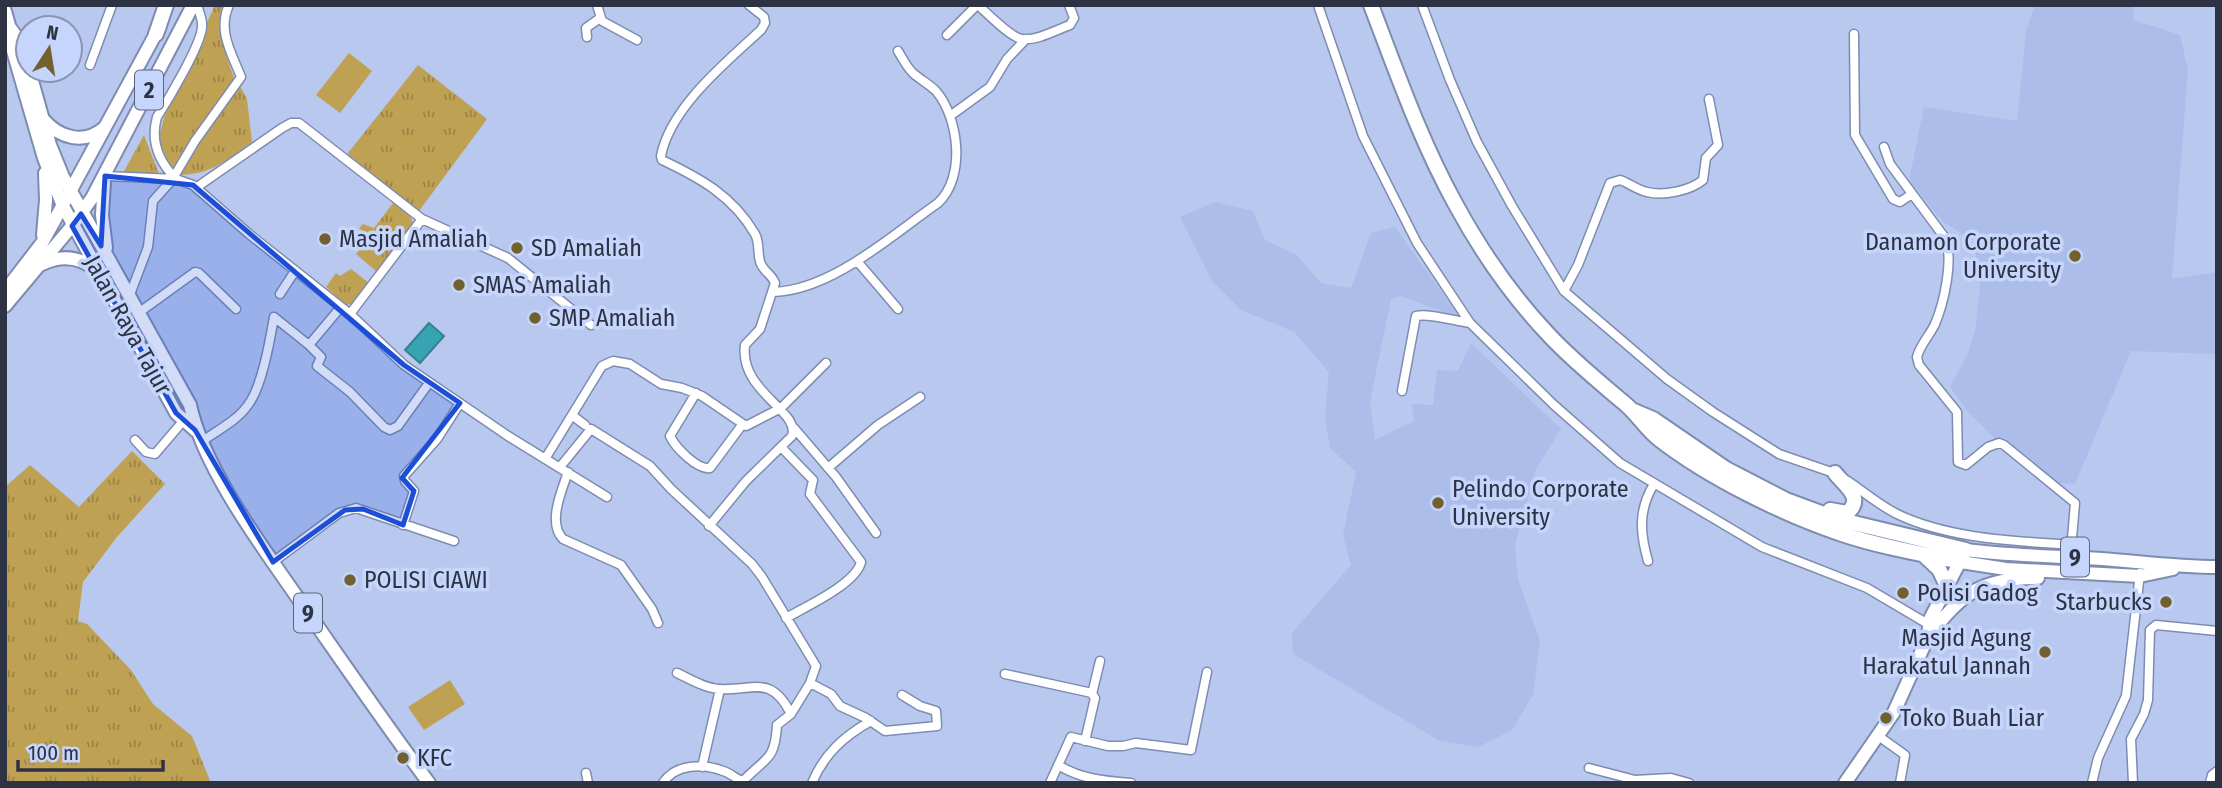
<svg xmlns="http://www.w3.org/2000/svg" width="2222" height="788" font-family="'Fira Sans Condensed',sans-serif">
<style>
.built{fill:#acbdea}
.grass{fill:url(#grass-tufts)}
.pitch{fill:#bfa154}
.water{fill:#37a4b3;stroke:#348291;stroke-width:2}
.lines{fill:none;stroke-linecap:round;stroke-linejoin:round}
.minor-casing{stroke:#7e8cb0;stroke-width:11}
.trunk-casing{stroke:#7e8cb0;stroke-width:16}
.motorway-casing{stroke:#7e8cb0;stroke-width:18}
.minor{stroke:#fff;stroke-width:8}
.trunk{stroke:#fff;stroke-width:12}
.motorway{stroke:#fff;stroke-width:14}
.marked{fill:#1d4ed8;fill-opacity:0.2;stroke:#1d4ed8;stroke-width:5;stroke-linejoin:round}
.poi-dot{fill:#73602f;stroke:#c6d5fc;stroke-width:2.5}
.labels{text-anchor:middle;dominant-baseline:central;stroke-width:7;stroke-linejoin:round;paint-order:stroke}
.shield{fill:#c6d5fc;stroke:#5b647a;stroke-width:2}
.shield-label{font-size:23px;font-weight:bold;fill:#2d3343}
.poi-label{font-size:24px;fill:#2d3343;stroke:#c6d5fc;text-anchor:start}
.street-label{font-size:24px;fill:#2d3343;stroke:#c6d5fc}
</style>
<defs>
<pattern id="grass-tufts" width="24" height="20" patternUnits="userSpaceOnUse" patternTransform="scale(1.75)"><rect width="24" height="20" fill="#bfa154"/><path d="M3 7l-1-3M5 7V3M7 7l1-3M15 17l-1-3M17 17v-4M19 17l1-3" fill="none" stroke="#9c8447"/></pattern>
</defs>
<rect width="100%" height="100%" fill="#b9c8ef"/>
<!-- built -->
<path class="built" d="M2035 5H2133L2134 20 2180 35 2188 70 2172 279 2217 272V354L2131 351 2075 484 2046 482 2028 471 1969 413 1950 387 1967 355 1975 331 1980 289 1974 241 1943 222 1909 181 1924 107 2017 121 2026 31Z
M1215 202 1253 211 1265 240 1297 255 1321 283 1351 288 1371 233 1395 227 1461 319 1401 296 1391 299 1370 402 1375 440 1414 421 1412 404 1433 405 1437 370 1458 371 1471 343 1561 429 1536 469 1515 546 1518 579 1540 641 1533 695 1512 730 1478 747 1440 741 1293 654 1292 633 1351 565 1343 535 1356 472 1330 448 1325 418 1329 372 1294 332 1241 310 1212 281 1180 217Z"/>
<!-- grass -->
<path class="grass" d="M215 5H223C213 28 228 59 235 81L172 170C156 148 158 143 164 117Z
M418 65 487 119 419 211 351 159 348 153Z
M240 86 247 99 252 142C225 161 211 175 177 175Z
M144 135 159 174 123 173Z
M393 203 410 216 413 223 377 272 356 254 363 246 359 242 366 235 359 228 363 224 374 228Z
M351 269 369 283 354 304 346 305 326 287 336 273 340 276Z
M132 451 165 484 117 537 83 582 78 621 87 624 131 670 153 704 192 736 211 783H5V487L30 465 79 507Z"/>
<!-- pitch -->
<path class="pitch" d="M349 53 372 71 340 113 316 95Z
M450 680 465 704 424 730 408 707Z"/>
<!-- water -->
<path class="water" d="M429 323 444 336 420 363 405 350Z"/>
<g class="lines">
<!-- minor casing -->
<g class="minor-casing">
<path id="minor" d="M597 5 602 21 637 40
M978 5C987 13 1011 38 1022 39 1037 41 1056 30 1070 25L1074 18 1069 5
M1318 5 1363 136 1417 243 1470 323 1554 405 1620 463 1762 547 1867 588 1933 627
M1422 5 1450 80 1477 142 1512 206 1564 291 1667 379 1713 412 1779 454 1837 474
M1854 34 1855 135 1893 199 1900 202 1912 194
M947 35 977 5
M587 37 586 28 600 18
M90 65 112 5
M950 116 990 87 1007 59 1026 39
M1884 147 1890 164 1945 238C1954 259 1944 303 1935 324 1930 335 1920 345 1917 357L1919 365 1957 412 1958 462 1966 465 1988 447 1999 443 2004 445 2075 503 2071 550
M105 176 176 179 193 185 249 234 350 314 404 365 508 436 607 497
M176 179C159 162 150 142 157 117 168 100 201 45 202 27 203 20 199 12 197 5
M197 187 282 128 291 123H299L422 219 508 258 591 325
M857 261 898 309
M1564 291 1578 265 1610 183 1620 180C1629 183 1637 190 1647 192 1663 196 1690 191 1703 180L1706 158 1718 145 1709 99
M774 292C832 290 892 235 938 203 966 177 959 118 936 91 929 84 921 80 914 74 907 68 903 59 898 51
M280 294 295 271
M129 297 148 247 153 201 172 180 195 141 241 77C232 54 217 31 229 5
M137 314 195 272 199 273 236 309
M350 314 422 219
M309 345 321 357 317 366 350 392 384 427 390 430 398 426 429 383
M1402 391 1416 316C1429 313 1455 321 1470 323
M696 393 670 436C675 447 697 470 710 468L742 425
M573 416 585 425
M794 428 836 477 876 533
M135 440 146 452 155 454 184 420
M201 442C216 431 237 421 248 405 262 387 270 340 274 317L309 345 340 308
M781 447 813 480 810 494 861 562C856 584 805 607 786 618
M545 459 602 366 613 361 630 364 661 384 682 388 702 396 746 426 781 408 826 363
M560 467 591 429 650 466 671 489 752 564 762 577 816 666 810 683 831 694 840 706 866 718 885 731 937 726 936 711 920 706 902 695
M828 468 878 425 920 397
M568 472C562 490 547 523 563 539L621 565 652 609 658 623
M1848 481C1864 492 1879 505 1897 514 1949 539 2015 541 2072 545
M403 525 414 491 405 481 404 476 437 439 460 403
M709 526 746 481 792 436C801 411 739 392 745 345L760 329 775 283C772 275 766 273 762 266 756 257 761 245 755 234 733 196 700 178 662 160L661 156C670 108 726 62 761 30L765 23 764 17 749 5
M1648 561C1640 533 1638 510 1654 484
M273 562 339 513 356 508 454 541
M677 673C690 679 704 688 719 689 754 691 771 674 791 714
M1005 674 1092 693
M1877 735 1905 755 1900 783
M1085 741 1095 698 1092 694 1100 661
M1058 765C1081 779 1104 781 1131 783
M702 767 720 689
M1589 768 1635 780 1671 778 1689 783
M586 773 588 783
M663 783C675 764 703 763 723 771 731 773 735 779 743 781 766 757 775 761 777 725L791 714 810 683
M812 783C824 754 844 736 871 721
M1050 783 1071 737 1108 746H1123L1136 743 1191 750 1207 672
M2092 783 2098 758 2126 696 2140 573
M2133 783 2131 739 2144 714 2148 700 2150 630 2156 625 2217 631
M2210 783 2212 775 2217 771"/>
</g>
<!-- trunk casing -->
<g class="trunk-casing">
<path id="trunk" d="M5 11 10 29 11 44 44 158 63 206 176 413 195 430
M11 29 20 42 28 68
M29 70 50 145 63 177 190 405C204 470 264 549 302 604 344 664 385 724 429 783
M43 119C59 138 84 145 104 128
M104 183 102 215 106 248
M43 235 46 200 45 173
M42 264C61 255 79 256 96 270
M5 291 42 243 53 223 160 26
M5 306 72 226 92 198 193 5
M1961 562 2006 569 2140 576 2173 569
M1928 637C1962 593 1981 578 2038 578
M1845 783 1894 712 1928 637 1930 619 1966 550C2012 556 2057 556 2102 559 2141 562 2178 567 2217 567"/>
</g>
<!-- motorway casing -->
<g class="motorway-casing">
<path id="motorway" d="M1371 5C1397 73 1421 142 1456 205 1481 251 1513 297 1548 334 1571 359 1597 380 1623 402 1637 413 1645 428 1659 439 1709 478 1783 514 1842 534 1881 547 1922 554 1961 562
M156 34 166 5
M1634 411 1653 419 1726 469 1786 500 1837 519 1966 550
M1830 510 1847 513C1865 498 1845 486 1835 473
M1925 556 1939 569 1948 588"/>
</g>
<!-- minor -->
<use href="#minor" class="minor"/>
<!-- trunk -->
<use href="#trunk" class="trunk"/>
<!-- motorway -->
<use href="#motorway" class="motorway"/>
</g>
<!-- marked area -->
<path class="marked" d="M105 176 193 185 404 365 460 403 402 478 414 491 403 525 363 509 345 510 273 562 195 430 176 413 72 226 81 214 101 246Z"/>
<!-- markers -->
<g class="poi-dot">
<circle cx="325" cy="239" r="7"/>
<circle cx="517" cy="248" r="7"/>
<circle cx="2075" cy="256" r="7"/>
<circle cx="459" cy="285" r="7"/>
<circle cx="535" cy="318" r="7"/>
<circle cx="1438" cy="503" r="7"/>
<circle cx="350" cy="580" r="7"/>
<circle cx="1903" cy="593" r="7"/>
<circle cx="2166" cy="602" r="7"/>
<circle cx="2045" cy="652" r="7"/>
<circle cx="1886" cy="718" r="7"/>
<circle cx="403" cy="758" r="7"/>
</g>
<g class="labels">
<!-- shield labels -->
<g class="shield">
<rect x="135" y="70.5" width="28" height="39" rx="5"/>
<rect x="2061" y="537.5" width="28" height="39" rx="5"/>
<rect x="294" y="593.5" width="28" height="39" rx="5"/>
</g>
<g class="shield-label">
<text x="149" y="90">2</text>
<text x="2075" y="557">9</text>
<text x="308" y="613">9</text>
</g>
<!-- poi labels -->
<g class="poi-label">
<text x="339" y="239">Masjid Amaliah</text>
<text x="2061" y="242" text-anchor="end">Danamon Corporate<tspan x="2061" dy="28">University</tspan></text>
<text x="531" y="248">SD Amaliah</text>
<text x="473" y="285">SMAS Amaliah</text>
<text x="549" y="318">SMP Amaliah</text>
<text x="1452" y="489">Pelindo Corporate<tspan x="1452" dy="28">University</tspan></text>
<text x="364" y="580">POLISI CIAWI</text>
<text x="1917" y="593">Polisi Gadog</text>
<text x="2152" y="602" text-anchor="end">Starbucks</text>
<text x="2031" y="638" text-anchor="end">Masjid Agung<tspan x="2031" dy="28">Harakatul Jannah</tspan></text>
<text x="1900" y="718">Toko Buah Liar</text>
<text x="417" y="758">KFC</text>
</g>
<!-- street labels -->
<g class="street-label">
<text transform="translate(128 325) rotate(61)">Jalan Raya Tajur</text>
</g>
</g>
<!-- border -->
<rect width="2222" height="788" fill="none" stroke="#2d3343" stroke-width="14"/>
<!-- north arrow -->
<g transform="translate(49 49) rotate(12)"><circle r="33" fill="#c6d5fc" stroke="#8994b2" stroke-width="2"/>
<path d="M0-5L12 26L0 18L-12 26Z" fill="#73602f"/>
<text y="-10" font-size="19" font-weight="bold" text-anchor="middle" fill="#2d3343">N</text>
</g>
<!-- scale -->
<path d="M18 760v10h145v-10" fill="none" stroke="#2d3343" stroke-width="3.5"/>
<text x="28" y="760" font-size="21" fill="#2d3343" stroke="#c6d5fc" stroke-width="5" paint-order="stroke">100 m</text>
</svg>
